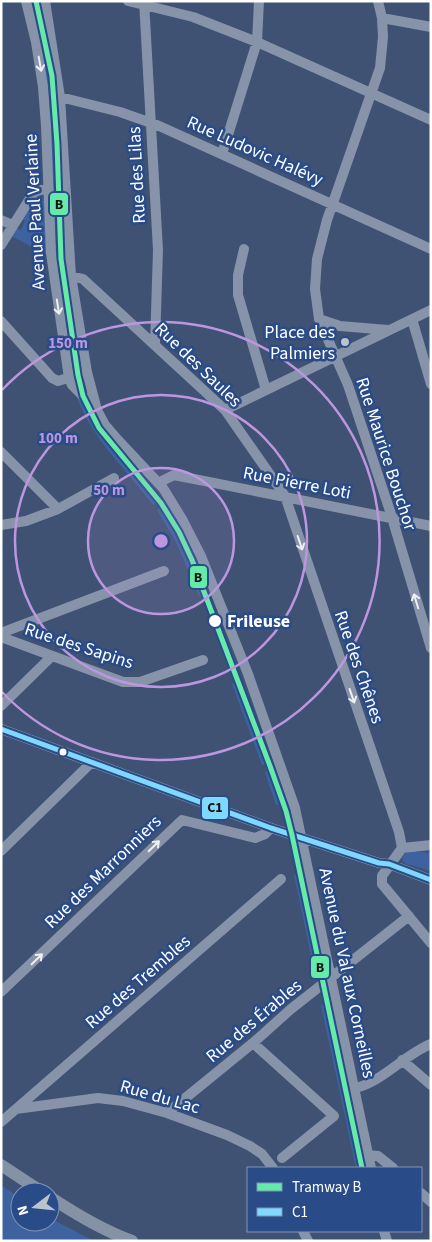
<svg xmlns="http://www.w3.org/2000/svg" width="432" height="1242" font-family="'Source Sans 3',sans-serif">
<style>
.green{fill:#3e629f}
.lines{fill:none;stroke-linecap:round;stroke-linejoin:round}
.minor{stroke:#8693a9;stroke-width:10}
.major{stroke:#8592a6;stroke-width:12}
.bus-1-casing{stroke:#294c89;stroke-width:9}
.bus-1{stroke:#80d8ff;stroke-width:5}
.tram-1-casing{stroke:#294c89;stroke-width:9}
.tram-1{stroke:#66eaaa;stroke-width:5}
.oneway{stroke:#edeff2}
.ring{fill:none;stroke:#bd96df;stroke-width:2.5}
.poi-dot{fill:#bcc2ce;stroke:#294c89;stroke-width:2}
.stop-dot{fill:#fff;stroke:#294c89;stroke-width:2}
.labels{text-anchor:middle;dominant-baseline:central;stroke-width:5;stroke-linejoin:round;paint-order:stroke}
.street-label{font-size:18px;fill:#fff;stroke:#294c89}
.poi-label{font-size:18px;fill:#fff;stroke:#294c89;text-anchor:end}
.stop-label{font-size:18px;font-weight:bold;fill:#fff;stroke:#294c89;text-anchor:start}
.centre{fill:#bd96df;stroke:#294c89;stroke-width:2.5}
.ring-label{font-size:15px;text-anchor:middle;font-weight:bold;fill:#bd96df;stroke:#294c89;stroke-width:5;stroke-linejoin:round;paint-order:stroke}
.line-badge{stroke:#294c89;stroke-width:2}
.pale-badge-label{font-size:14px;text-anchor:middle;font-weight:bold;fill:#111}
</style>
<rect width="100%" height="100%" fill="#3f5273"/>
<!-- green -->
<path class="green" d="M43 16 54 77 59 140 60 200H51L33 19Z
M36 196H40L44 199 47 255 11 236 16 228 21 230 25 221 22 219Z
M51 206H60L64 266 78 354 68 356 56 275Z
M76 395 90 408 115 444 161 499 153 505C126 469 91 438 76 395Z
M165 505 185 539 207 593 199 596 176 542 157 510Z
M241 681 271 761 262 765 232 684Z
M273 768 285 803 276 805 265 772Z
M411 851 431 853V871L404 863C400 856 404 853 411 851Z
M303 873 321 958 312 960 294 875Z
M330 1003 365 1168H356L321 1005Z
M1 1185 20 1198V1222H50V1218L94 1241H1Z"/>
<g class="lines">
<!-- minor -->
<path class="minor" d="M26 1 36 42 43 87 46 126 51 253 69 378 72 385 97 410
M45 1 60 97 71 276 87 372 97 410 105 425 117 439 163 488 182 519 201 556 248 674 295 808 371 1168
M128 1 193 17 257 42 431 120
M144 1 158 250 155 344
M378 1 382 18 383 37 380 68 327 220 317 259 315 289 319 319 348 385 390 511 431 648
M382 18 431 27
M60 97 120 112 157 125 431 249
M222 154 257 42 259 1
M1 220 13 225
M1 245 34 192 48 188
M244 249 238 275V295L266 390
M71 276 83 279 225 410 285 496 399 832 402 848
M319 319 340 326 388 330
M412 319 431 384
M1 321 52 378 58 381 87 372
M225 410 431 310
M1 452 58 509
M158 483 174 475 431 526
M1 525 26 521 58 509 114 478
M1 633 164 571
M1 637 123 682H140L203 660
M1 706 52 656
M1 729 271 828 379 863 389 864 431 880
M431 845 402 848 382 876V884L431 943
M1 851 92 762
M1 992 182 820 255 838 265 834 271 828
M253 1043 334 1116 282 1158
M402 1060 431 1085
M354 1088C380 1084 405 1054 431 1044
M16 1109 281 879
M167 1113 253 1043 291 1009 409 916
M1 1122 16 1109 98 1098 123 1101 167 1113 227 1135 250 1146 262 1154 273 1168
M368 1155 378 1156 393 1168
M421 1193 431 1202
M303 1231 308 1241
M384 1231 387 1241"/>
<!-- major -->
<path class="major" d="M1 1165 42 1192
M50 1197C77 1215 102 1230 132 1241"/>
<!-- bus-1 casing -->
<g class="bus-1-casing">
<path id="bus-1" d="M1 729 271 828 379 863 389 864 431 880"/>
</g>
<!-- bus-1 -->
<use href="#bus-1" class="bus-1"/>
<!-- tram-1 casing -->
<g class="tram-1-casing">
<path id="tram-1" d="M36 1 52 76 57 144 61 259 78 375 83 396 99 428 161 503 179 532 192 560 270 766 286 811 292 835 362 1168"/>
</g>
<!-- tram-1 -->
<use href="#tram-1" class="tram-1"/>
</g>
<!-- one-way arrows -->
<defs><path id="oneway-shaft" d="M-6 0H5M1.5-3L5.5 0L1.5 3" fill="none" stroke-width="1.6" stroke-linecap="round" stroke-linejoin="round" transform="scale(1.25)"/></defs>
<g class="oneway">
<use href="#oneway-shaft" transform="translate(40 64) rotate(80)"/>
<use href="#oneway-shaft" transform="translate(58 307) rotate(81)"/>
<use href="#oneway-shaft" transform="translate(300 543) rotate(71)"/>
<use href="#oneway-shaft" transform="translate(416 601) rotate(-107)"/>
<use href="#oneway-shaft" transform="translate(352 696) rotate(71)"/>
<use href="#oneway-shaft" transform="translate(154 846) rotate(-44)"/>
<use href="#oneway-shaft" transform="translate(37 959) rotate(-44)"/>
</g>
<!-- distance rings -->
<circle cx="161" cy="541" r="73" fill="#bd96df" fill-opacity=".12"/>
<g class="ring">
<circle cx="161" cy="541" r="73"/>
<circle cx="161" cy="541" r="146"/>
<path d="M2 390A219 219 0 1 1 2 692"/>
</g>
<!-- markers -->
<circle class="poi-dot" cx="345" cy="342" r="5"/>
<g class="stop-dot">
<circle cx="215" cy="621" r="7"/>
<circle cx="63" cy="752" r="4.5"/>
</g>
<g class="labels">
<!-- street labels -->
<g class="street-label">
<text transform="translate(255 151) rotate(24)">Rue Ludovic Halévy</text>
<text transform="translate(137 175) rotate(-93)">Rue des Lilas</text>
<text transform="translate(35 212) rotate(-93)">Avenue Paul Verlaine</text>
<text transform="translate(198 365) rotate(44)">Rue des Saules</text>
<text transform="translate(386 454) rotate(72)">Rue Maurice Bouchor</text>
<text transform="translate(297 483) rotate(11)">Rue Pierre Loti</text>
<text transform="translate(79 646) rotate(18)">Rue des Sapins</text>
<text transform="translate(359 667) rotate(71)">Rue des Chênes</text>
<text transform="translate(103 872) rotate(-44)">Rue des Marronniers</text>
<text transform="translate(347 973) rotate(78)">Avenue du Val aux Corneilles</text>
<text transform="translate(138 982) rotate(-41)">Rue des Trembles</text>
<text transform="translate(254 1021) rotate(-40)">Rue des Érables</text>
<text transform="translate(160 1097) rotate(16)">Rue du Lac</text>
</g>
<!-- poi labels -->
<g class="poi-label">
<text x="335" y="332">Place des<tspan x="335" dy="21">Palmiers</tspan></text>
</g>
<!-- stop labels -->
<g class="stop-label">
<text x="227" y="621">Frileuse</text>
</g>
</g>
<circle cx="161" cy="541" r="8" class="centre"/>
<g class="ring-label">
<text x="68" y="348">150 m</text>
<text x="58" y="443">100 m</text>
<text x="109" y="495">50 m</text>
</g>
<g class="line-badge">
<rect x="49" y="192" width="20" height="24" rx="5" fill="#66eaaa"/>
<rect x="189" y="565" width="19" height="24" rx="5" fill="#66eaaa"/>
<rect x="201" y="796" width="28" height="24" rx="5" fill="#80d8ff"/>
<rect x="310" y="955" width="20" height="24" rx="5" fill="#66eaaa"/>
</g>
<g class="pale-badge-label">
<text x="59" y="209">B</text>
<text x="198" y="582">B</text>
<text x="215" y="812">C1</text>
<text x="320" y="972">B</text>
</g>
<!-- border -->
<rect width="432" height="1242" fill="none" stroke="#ffffff" stroke-width="5"/>
<!-- legend -->
<rect x="247" y="1167" width="175" height="65" fill="#294c89" stroke="#7f94b8"/>
<rect x="257" y="1183" width="25" height="8" fill="#66eaaa" stroke="#7f94b8"/>
<text x="292" y="1192" font-size="15" fill="#ffffff">Tramway B</text>
<rect x="257" y="1208" width="25" height="8" fill="#80d8ff" stroke="#7f94b8"/>
<text x="292" y="1217" font-size="15" fill="#ffffff">C1</text>
<!-- north arrow -->
<g transform="translate(35 1207) rotate(254)"><circle r="24" fill="#294c89" stroke="#7f94b8"/>
<path d="M0-4L9 19L0 12L-9 19Z" fill="#bcc2ce"/>
<text y="-8" font-size="14" font-weight="bold" text-anchor="middle" fill="#ffffff">N</text>
</g>
</svg>
